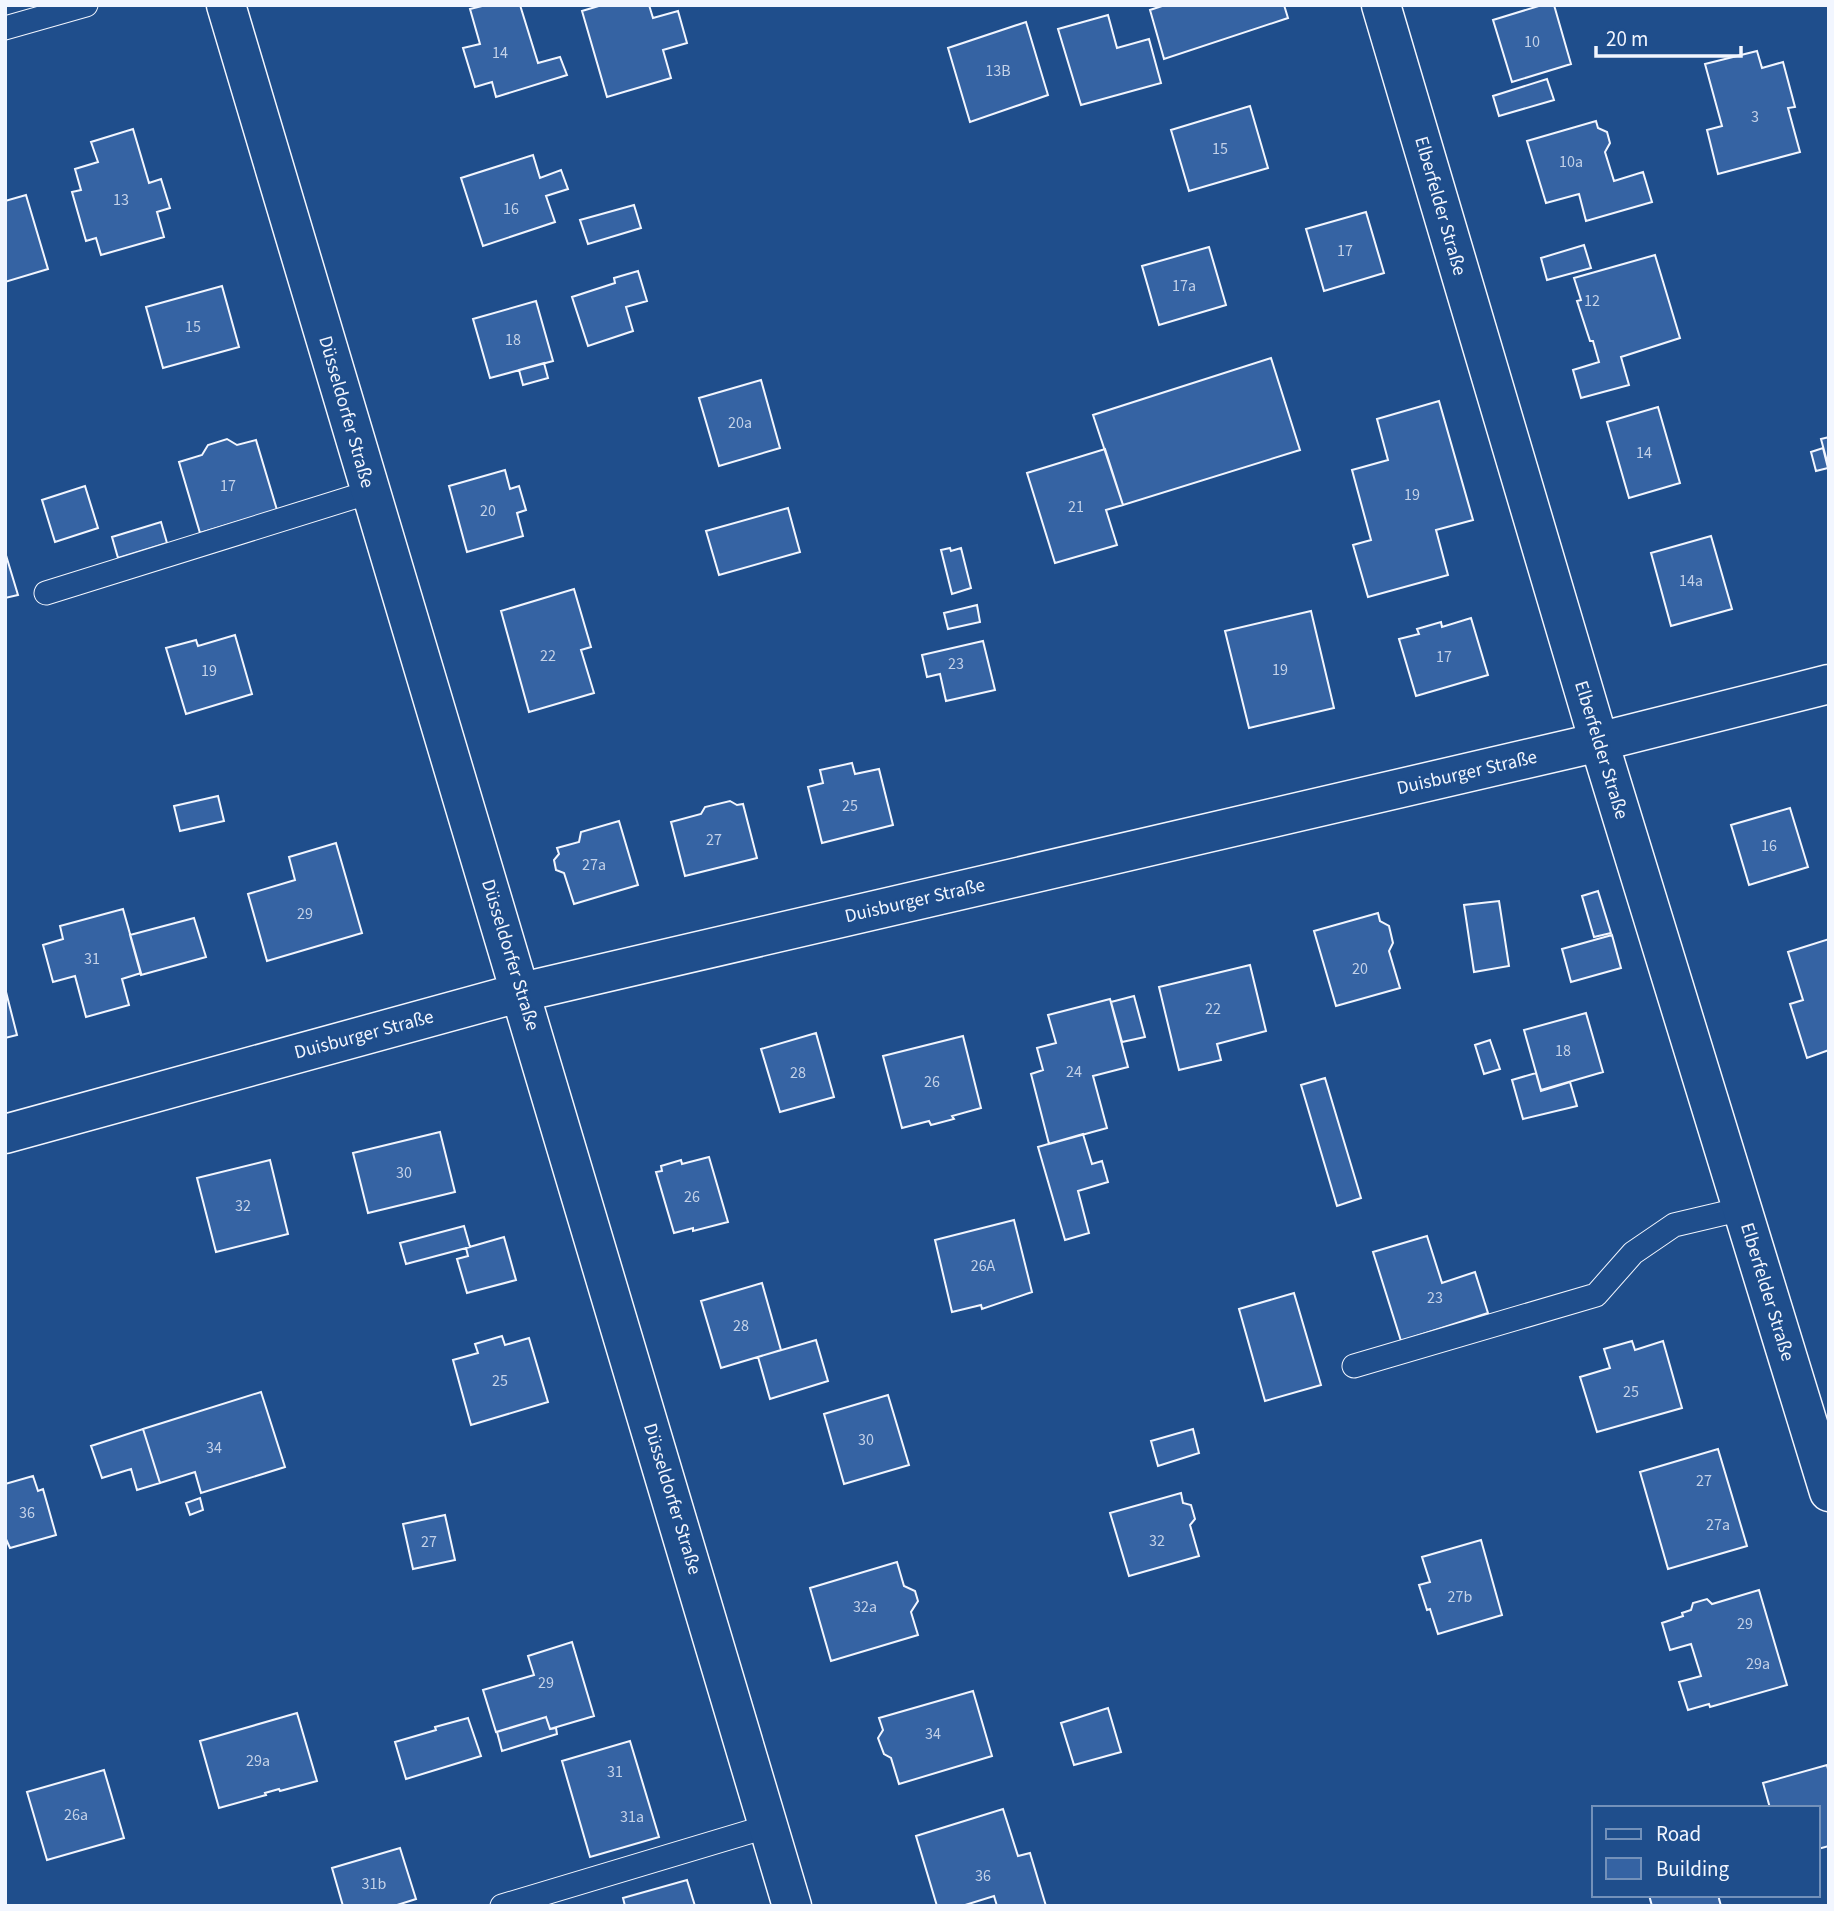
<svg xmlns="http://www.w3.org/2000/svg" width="1834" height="1911" font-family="'Source Sans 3',sans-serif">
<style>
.building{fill:#3563a3;stroke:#f2f6ff;stroke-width:2}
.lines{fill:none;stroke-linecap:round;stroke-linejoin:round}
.lane-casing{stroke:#f2f6ff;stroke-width:25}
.street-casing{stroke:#f2f6ff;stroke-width:41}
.lane{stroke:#1f4e8c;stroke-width:23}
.street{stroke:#1f4e8c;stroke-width:38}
.labels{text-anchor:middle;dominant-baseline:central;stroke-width:5;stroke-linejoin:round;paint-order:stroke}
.number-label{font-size:16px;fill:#c3d1e8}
.street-label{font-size:19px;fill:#f2f6ff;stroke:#1f4e8c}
</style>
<rect width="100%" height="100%" fill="#1f4e8c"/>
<!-- building -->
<path class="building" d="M486 5H520L538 63 560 57 567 75 496 97 492 82 475 87 463 48 480 44 470 9Z
M602 5H649L653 18 678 11 687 43 663 50 671 78 607 97 582 11Z
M1165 5H1284L1288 18 1164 59 1150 10Z
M1542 5H1554L1571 64 1512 82 1493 20Z
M1108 15 1117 48 1149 39 1161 83 1081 105 1058 29Z
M1026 22 1048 95 970 122 948 48Z
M1757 51 1762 68 1783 62 1795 107 1788 108 1800 152 1718 174 1707 130 1722 126 1705 64Z
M1547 79 1554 100 1499 116 1493 96Z
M1250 106 1268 168 1189 191 1171 130Z
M1596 121 1598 128 1607 132 1610 143 1605 152 1614 181 1643 172 1652 202 1586 221 1579 194 1546 203 1527 141Z
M133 129 149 183 161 179 170 208 157 212 164 237 101 255 96 238 86 241 72 192 81 190 75 169 98 162 91 142Z
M533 155 540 178 561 170 568 189 546 196 555 222 483 246 461 178Z
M26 195 48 269 5 282V201Z
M634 205 641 228 588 244 580 220Z
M1366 212 1384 273 1324 291 1306 229Z
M1584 245 1591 268 1547 280 1541 258Z
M1209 247 1226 305 1159 325 1142 266Z
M1655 255 1680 338 1621 357 1629 385 1581 398 1573 370 1599 362 1593 341H1590L1577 301 1581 300 1574 278Z
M638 271 647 301 626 307 633 331 588 346 572 297 615 283 614 278Z
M222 286 239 347 163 368 146 307Z
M536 301 553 361 490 378 473 319Z
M1271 358 1300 450 1123 505 1093 415Z
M544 363 548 378 523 385 519 370Z
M761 380 780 448 719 466 699 398Z
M1439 401 1473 520 1436 530 1448 575 1368 597 1353 545 1371 540 1352 470 1388 460 1377 419Z
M1658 407 1680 483 1629 498 1607 422Z
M1829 437V469L1821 439Z
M227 439 237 445 256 440 277 510 200 533 179 462 202 455 208 445Z
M1823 448 1828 468 1816 471 1811 452Z
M1105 449 1123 505 1106 510 1117 545 1055 563 1027 473Z
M505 470 510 489 519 486 526 510 517 513 523 536 467 552 449 486Z
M85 486 98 528 55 542 42 500Z
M788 508 800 552 719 575 706 531Z
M161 522 167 543 118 558 112 537Z
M1711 536 1732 609 1671 626 1651 553Z
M950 548 951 551 961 548 971 588 952 594 941 550Z
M5 552 18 595 5 598Z
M574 589 591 647 581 650 594 693 529 712 501 611Z
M977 605 980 622 948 629 944 613Z
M1311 611 1334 708 1249 728 1225 631Z
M1471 618 1488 675 1416 696 1399 639 1419 634 1417 629 1441 622 1442 627Z
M235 635 252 694 186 714 166 648 196 640 198 646Z
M983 641 995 690 946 701 940 674 927 677 922 655Z
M852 763 855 774 879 769 893 825 822 843 808 787 823 783 820 770Z
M218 796 224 821 180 831 174 806Z
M730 801 737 805 743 804 757 858 685 876 671 822 701 814 705 807Z
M1790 808 1808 867 1749 885 1731 825Z
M619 821 638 885 574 904 564 873 556 870 554 860 559 854 557 848 579 842 581 832Z
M336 843 362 933 267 961 248 894 295 880 289 857Z
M1598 891 1611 933 1594 937 1582 896Z
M1499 901 1509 966 1474 972 1464 905Z
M123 909 141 973 122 979 129 1005 86 1017 75 976 53 982 43 945 63 939 60 926Z
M1378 913 1380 921 1389 926 1393 943 1389 951 1400 988 1336 1006 1314 931Z
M194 918 206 957 141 975 130 935Z
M1612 935 1621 968 1571 982 1562 949Z
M1829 939V1050L1807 1058 1790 1004 1803 1000 1788 952Z
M1250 965 1266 1031 1217 1044 1221 1060 1179 1070 1159 987Z
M5 988 17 1035 5 1038Z
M1134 996 1145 1037 1122 1042 1111 1002Z
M1110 999 1128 1067 1093 1076 1107 1128 1049 1144 1031 1074 1043 1070 1037 1048 1056 1043 1048 1015Z
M1586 1013 1603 1072 1541 1090 1524 1030Z
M816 1033 834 1097 780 1112 761 1049Z
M963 1036 981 1108 952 1116 954 1119 931 1125 929 1121 902 1128 883 1056Z
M1490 1040 1500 1069 1484 1074 1475 1045Z
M1536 1073 1541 1091 1570 1082 1577 1106 1523 1119 1512 1080Z
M1325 1078 1361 1198 1337 1206 1301 1085Z
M440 1132 455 1192 368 1213 353 1153Z
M1083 1134 1092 1164 1102 1161 1108 1182 1078 1191 1089 1233 1065 1240 1038 1147Z
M709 1157 728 1222 693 1231V1228L674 1233 656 1172 662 1171 661 1166 681 1160 682 1164Z
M270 1160 288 1234 216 1252 197 1178Z
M1014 1220 1032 1292 982 1309 981 1305 952 1312 935 1240Z
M464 1226 470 1247 406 1264 400 1243Z
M1427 1236 1442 1283 1475 1272 1488 1313 1401 1341 1373 1252Z
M504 1237 516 1280 467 1293 457 1259 468 1256 466 1248Z
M762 1283 781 1350 721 1368 701 1301Z
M1294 1293 1321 1385 1265 1401 1239 1309Z
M502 1336 505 1345 529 1338 548 1402 471 1425 453 1360 478 1353 475 1344Z
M816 1340 828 1381 770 1399 758 1357Z
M1632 1341 1635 1350 1663 1341 1682 1408 1597 1432 1580 1377 1610 1368 1604 1349Z
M261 1392 285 1467 201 1493 195 1472 160 1483 143 1429Z
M888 1395 909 1465 844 1484 824 1414Z
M143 1429 160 1483 137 1490 131 1469 102 1478 91 1446Z
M1193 1429 1199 1453 1158 1466 1151 1441Z
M1718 1449 1747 1546 1668 1569 1640 1472Z
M33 1476 38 1491 43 1489 56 1535 10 1548 5 1537V1484Z
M1181 1493 1183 1503 1191 1505 1195 1519 1190 1525 1199 1556 1129 1576 1110 1513Z
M200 1498 203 1510 190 1515 186 1503Z
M445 1515 455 1560 413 1569 403 1524Z
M1481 1540 1502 1615 1438 1634 1430 1609 1427 1610 1419 1585 1430 1582 1422 1557Z
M897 1562 904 1586 915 1591 918 1601 911 1612 918 1635 831 1661 810 1588Z
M1759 1590 1787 1685 1710 1707 1709 1704 1688 1710 1679 1682 1701 1676 1691 1644 1670 1650 1662 1623 1683 1616 1682 1613 1691 1610 1693 1603 1707 1599 1712 1604Z
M572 1642 594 1716 550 1729 546 1717 496 1732 483 1690 534 1675 528 1656Z
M973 1691 992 1756 899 1784 891 1758 884 1754 878 1738 883 1730 879 1718Z
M1108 1708 1121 1752 1074 1765 1061 1723Z
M297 1713 317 1781 280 1791 279 1789 265 1793 266 1795 219 1808 200 1741Z
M546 1717 550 1729 556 1728 557 1734 502 1751 497 1732Z
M468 1718 481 1756 406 1779 395 1742 436 1730 435 1727Z
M630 1741 659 1837 590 1857 562 1761Z
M1827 1765 1829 1773V1846L1818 1849V1808H1770L1763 1783Z
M104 1770 124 1838 47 1860 27 1792Z
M1003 1809 1018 1856 1030 1853 1046 1906H997L994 1896 962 1906H937L916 1836Z
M400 1848 416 1899 394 1906H343L332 1868Z
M687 1880 695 1906H625L623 1898Z
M1649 1895H1718L1721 1906H1652Z"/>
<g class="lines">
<!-- lane casing -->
<g class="lane-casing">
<path id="lane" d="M5 28 86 5
M46 593 370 492
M1354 1366 1596 1295 1633 1253 1674 1225 1742 1209
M502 1906 769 1826"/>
</g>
<!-- street casing -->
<g class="street-casing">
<path id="street" d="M226 5 792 1906
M1381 5 1599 742 1829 1492
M5 1134 522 992 1578 747 1829 684"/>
</g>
<!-- lane -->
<use href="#lane" class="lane"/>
<!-- street -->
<use href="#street" class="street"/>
</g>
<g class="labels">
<!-- number labels -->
<g class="number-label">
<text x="1532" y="42">10</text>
<text x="500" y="53">14</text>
<text x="998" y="71">13B</text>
<text x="1755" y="117">3</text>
<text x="1220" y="149">15</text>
<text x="1571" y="162">10a</text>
<text x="121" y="200">13</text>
<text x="511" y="209">16</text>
<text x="1345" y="251">17</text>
<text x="1184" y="286">17a</text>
<text x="1592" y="301">12</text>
<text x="193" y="327">15</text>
<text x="513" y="340">18</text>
<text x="740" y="423">20a</text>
<text x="1644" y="453">14</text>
<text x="228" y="486">17</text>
<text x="1412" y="495">19</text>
<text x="1076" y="507">21</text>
<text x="488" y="511">20</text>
<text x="1691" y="581">14a</text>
<text x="548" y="656">22</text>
<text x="1444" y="657">17</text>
<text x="956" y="664">23</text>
<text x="1280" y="670">19</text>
<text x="209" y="671">19</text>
<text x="850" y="806">25</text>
<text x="714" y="840">27</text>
<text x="1769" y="846">16</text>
<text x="594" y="865">27a</text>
<text x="305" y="914">29</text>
<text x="92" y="959">31</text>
<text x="1360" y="969">20</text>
<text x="1213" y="1009">22</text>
<text x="1563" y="1051">18</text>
<text x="1074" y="1072">24</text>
<text x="798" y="1073">28</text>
<text x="932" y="1082">26</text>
<text x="404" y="1173">30</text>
<text x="692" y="1197">26</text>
<text x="243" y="1206">32</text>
<text x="983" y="1266">26A</text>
<text x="1435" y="1298">23</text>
<text x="741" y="1326">28</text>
<text x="500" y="1381">25</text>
<text x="1631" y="1392">25</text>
<text x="866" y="1440">30</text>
<text x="214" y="1448">34</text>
<text x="1704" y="1481">27</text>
<text x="27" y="1513">36</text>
<text x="1718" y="1525">27a</text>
<text x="1157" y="1541">32</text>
<text x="429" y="1542">27</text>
<text x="1460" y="1597">27b</text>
<text x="865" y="1607">32a</text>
<text x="1745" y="1624">29</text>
<text x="1758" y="1664">29a</text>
<text x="546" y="1683">29</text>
<text x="933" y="1734">34</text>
<text x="258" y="1761">29a</text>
<text x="615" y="1772">31</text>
<text x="76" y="1815">26a</text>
<text x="632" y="1817">31a</text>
<text x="983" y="1876">36</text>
<text x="374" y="1884">31b</text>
</g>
<!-- street labels -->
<g class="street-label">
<text transform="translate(1440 206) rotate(74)">Elberfelder Straße</text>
<text transform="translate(346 412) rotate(74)">Düsseldorfer Straße</text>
<text transform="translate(1601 750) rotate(73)">Elberfelder Straße</text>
<text transform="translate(1467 773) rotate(-13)">Duisburger Straße</text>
<text transform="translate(915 901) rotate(-13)">Duisburger Straße</text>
<text transform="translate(510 955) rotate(73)">Düsseldorfer Straße</text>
<text transform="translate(364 1035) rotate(-15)">Duisburger Straße</text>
<text transform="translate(1767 1292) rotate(73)">Elberfelder Straße</text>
<text transform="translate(672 1499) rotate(73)">Düsseldorfer Straße</text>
</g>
</g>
<!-- border -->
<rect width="1834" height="1911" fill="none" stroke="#f2f6ff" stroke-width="14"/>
<!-- legend -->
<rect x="1592" y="1806" width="228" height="91" fill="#1f4e8c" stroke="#7391ba" stroke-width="2"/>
<rect x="1606" y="1829" width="35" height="10" fill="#1f4e8c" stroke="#7391ba" stroke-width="2"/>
<text x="1656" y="1841" font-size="21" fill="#f2f6ff">Road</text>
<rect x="1606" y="1858" width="35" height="21" fill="#3563a3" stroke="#7391ba" stroke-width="2"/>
<text x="1656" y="1876" font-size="21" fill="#f2f6ff">Building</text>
<!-- scale -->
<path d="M1596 46v10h145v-10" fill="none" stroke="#f2f6ff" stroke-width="3.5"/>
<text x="1606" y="46" font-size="21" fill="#f2f6ff" stroke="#1f4e8c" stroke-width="5" paint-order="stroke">20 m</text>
</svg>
